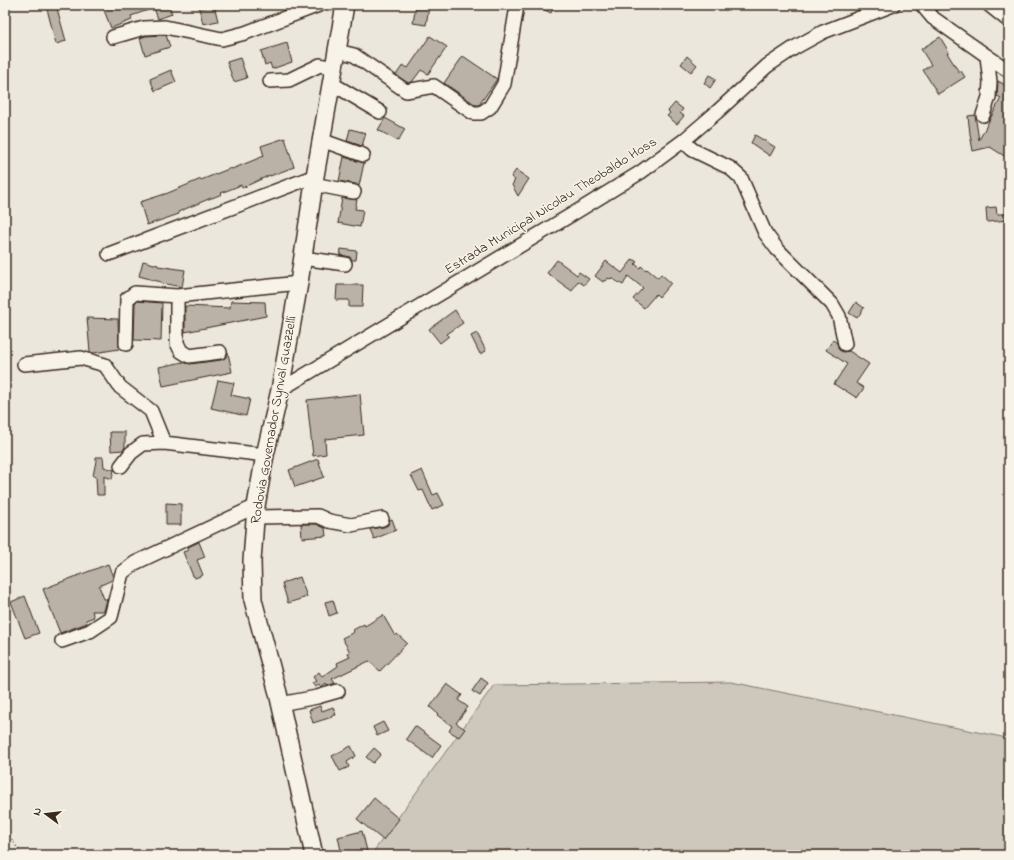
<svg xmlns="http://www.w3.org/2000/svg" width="1014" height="860" font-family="'Indie Flower',sans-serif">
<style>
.green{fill:#cec8bc;stroke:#84796d}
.building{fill:#bab2a7;stroke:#3b2a1e}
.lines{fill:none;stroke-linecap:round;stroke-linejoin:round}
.minor-casing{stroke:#3b2a1e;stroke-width:16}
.major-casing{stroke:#3b2a1e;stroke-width:20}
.path{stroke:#3b2a1e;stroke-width:1.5;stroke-dasharray:1 3;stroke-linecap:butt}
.minor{stroke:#f7f3e8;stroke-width:13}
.major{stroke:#f7f3e8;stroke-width:17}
.labels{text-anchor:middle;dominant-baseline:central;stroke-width:3;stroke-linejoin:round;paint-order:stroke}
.street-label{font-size:14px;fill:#3b2a1e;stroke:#f7f3e8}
</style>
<rect width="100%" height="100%" fill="#ece7dc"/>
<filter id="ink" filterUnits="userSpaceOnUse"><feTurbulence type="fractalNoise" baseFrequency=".025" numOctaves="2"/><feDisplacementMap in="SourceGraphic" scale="8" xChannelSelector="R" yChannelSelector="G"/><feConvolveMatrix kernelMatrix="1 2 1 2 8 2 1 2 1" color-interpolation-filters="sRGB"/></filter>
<g filter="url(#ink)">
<!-- green -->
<path class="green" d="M731 682 1002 737 1009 742V855H371L494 685Z"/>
<!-- building -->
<path class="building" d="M46 5H56L66 41 56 44Z
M102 5H169L172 14 158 19 154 8 131 16 132 20 111 28Z
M211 5H214L218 21 203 24 199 8Z
M416 5 429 7 426 25 413 23Z
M534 5H555L551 13Z
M164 35H166L170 47 145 55 140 38 146 36Z
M430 36 447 47 428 74 421 70 412 82 408 83 396 75 403 65 408 68Z
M940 37 949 52 947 53 959 72 961 71 965 77 938 94 923 70 931 65 921 49Z
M287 43 292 62 272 69 270 63 265 65 261 51Z
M463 56 497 79 479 105H476L444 83Z
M687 56 697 65 691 72 681 64Z
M240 58 247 78 234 82 227 62Z
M171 70 176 82 155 91 150 79Z
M709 75 716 79 710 88 704 83Z
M998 81 1009 87V138L1005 146 1009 148V159L990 147 973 151 970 134 968 116 975 115 979 140 1001 98 997 96Z
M675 103 683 109 680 113 684 116 677 124 667 116 670 113 668 111Z
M385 118 405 129 398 141 378 130Z
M350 129 366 133 362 146 347 141Z
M755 135 775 147 770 156 751 143Z
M285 138 294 167 270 176V175L242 188 241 185 221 193 222 194 212 198H211L178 212 179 214 147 225 140 202 168 193 201 179V180L231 168 232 169 264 156 261 146Z
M344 157 364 163 359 186 356 184 339 181Z
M516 170 529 179 518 196 512 185 515 180 511 177Z
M342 198 357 200 355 209 363 210 360 227 338 223Z
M996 207 997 214H1009V220L987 222 986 208Z
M341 249 357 251 356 260H352L350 257 346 256 340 255Z
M633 259 637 262 635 264 640 268 641 266 646 270 647 269 658 278 661 274 671 283 659 297 656 294 644 308 633 299 643 288 628 276 623 285 611 278 610 279 608 278 606 281 604 280 603 282 595 276 606 261 622 273Z
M557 260 577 275 579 272 589 279 584 285 578 281 572 291 547 273Z
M143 261 158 265V266L185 270 182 287 161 283V282L139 276Z
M337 285H363L362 307H349V300H336Z
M137 301 162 303 161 341 134 340 135 303Z
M231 301 265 302 266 316 185 332V306L230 308Z
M856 302 864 308 857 318 849 313Z
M455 310 463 323 447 334 449 336 440 343 429 329Z
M87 318 118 319 119 349 94 353 90 352Z
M477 333 486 351 480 354 471 336Z
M833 340 837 343 839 350 843 352 849 351 869 364 856 383 864 388 857 398 843 389V390L834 384 847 364 826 350Z
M228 353 232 372 163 386 159 367 183 362 190 364 221 360 225 358Z
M218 380 234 383 231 395 250 399 246 416 211 408Z
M360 394 364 435 325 439 326 454 313 456 307 400Z
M110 432H125V447L123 450 111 451Z
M96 457H103L104 467 114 470 112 479 104 476V495H97L96 477 93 476 96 461Z
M318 459 324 477 295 487 289 470Z
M422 470 433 495 438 493 444 505 432 510 423 490 419 491 411 475Z
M166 503 181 504V525H166Z
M392 519 396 530 374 539 370 529 384 527 388 525 390 520Z
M301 524H316L325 528 326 536 302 538Z
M199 542 205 557 197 560 203 575 195 578 194 576H193L183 552 189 550 188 547Z
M108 564 113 577 112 580 99 586 104 599H107L104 611H92L94 617 86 620 87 623 60 633 43 589Z
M300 577 307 597 288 603 282 583Z
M25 596 39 633 25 638 11 602Z
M333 600 337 613 329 616 325 602Z
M383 615 395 636 397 634 407 643 380 671 369 661 332 679 335 683 327 686 326 684 321 688 319 685 315 687 312 683 316 681 313 677 319 672 322 677 338 666 337 663 350 657 348 653 350 652 342 638 354 632 353 630 364 624 365 626Z
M481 678 488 683 480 696 472 691Z
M447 684 462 695 458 700 468 707 456 723 465 729 459 737 449 731 452 726 437 715 438 714 430 707Z
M320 706 322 711 333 707 336 715 331 716 332 717 313 723 309 710Z
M383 722 388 731 377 736 373 727Z
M415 726 441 745 432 758 406 739Z
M351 746 356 756 347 762 349 767 340 771 332 756Z
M374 748 381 754 373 763 366 757Z
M374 798 399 819 383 840 357 819Z
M362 831 368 855H342L338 837Z"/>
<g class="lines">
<!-- minor casing -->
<g class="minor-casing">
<path id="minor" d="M922 5 933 18 987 56 1009 71
M989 5 1009 21
M113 37 144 28 165 27 222 39 245 33 319 5
M337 51 354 55 406 91 434 86 473 113H481L490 107 504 84 517 6
M270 81 289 80 320 65 334 68
M331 83 380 112
M983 115 989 97 990 82 987 56
M321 140 363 155
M683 141 693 150 730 168 741 178 765 233 777 249 832 304 839 316 845 344
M313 184 354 192
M109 254 315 176
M302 258 345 264
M177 296V343L181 351 189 356 220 352
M126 344 127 299 135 293 177 296 299 283
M24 364 81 358 105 365 120 387 151 411 164 443
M280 390 576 212 641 172 683 141 717 112 767 66 794 48 823 32 893 5
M121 466 131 453 143 444 164 443 265 455
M255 517 318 516 329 521 351 525 382 519
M62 641 90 631 111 617 122 573 135 563 256 506
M280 704 317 697 338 691"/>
</g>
<!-- major casing -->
<g class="major-casing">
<path id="major" d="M314 855 278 693 253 600 252 561 256 506 265 455 280 390 299 283 315 176 345 5"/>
</g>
<!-- path -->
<path class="path" d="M5 829 22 855"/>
<!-- minor -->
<use href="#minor" class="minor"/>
<!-- major -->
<use href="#major" class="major"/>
</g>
</g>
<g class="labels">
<!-- street labels -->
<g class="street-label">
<text transform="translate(551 206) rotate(-32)">Estrada Municipal Nicolau Theobaldo Hoss</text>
<text transform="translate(274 420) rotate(-80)">Rodovia Governador Synval Guazzelli</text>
</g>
</g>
<!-- margin -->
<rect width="1014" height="860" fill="none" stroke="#f7f3e8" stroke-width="20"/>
<rect x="10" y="10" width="994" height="840" fill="none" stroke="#3b2a1e" stroke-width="1.5" filter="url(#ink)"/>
<!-- north arrow -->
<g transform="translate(46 814) rotate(285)" stroke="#f7f3e8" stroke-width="3" paint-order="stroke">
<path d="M0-3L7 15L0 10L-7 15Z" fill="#3b2a1e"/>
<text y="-6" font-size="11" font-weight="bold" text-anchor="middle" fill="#3b2a1e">N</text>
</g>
</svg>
